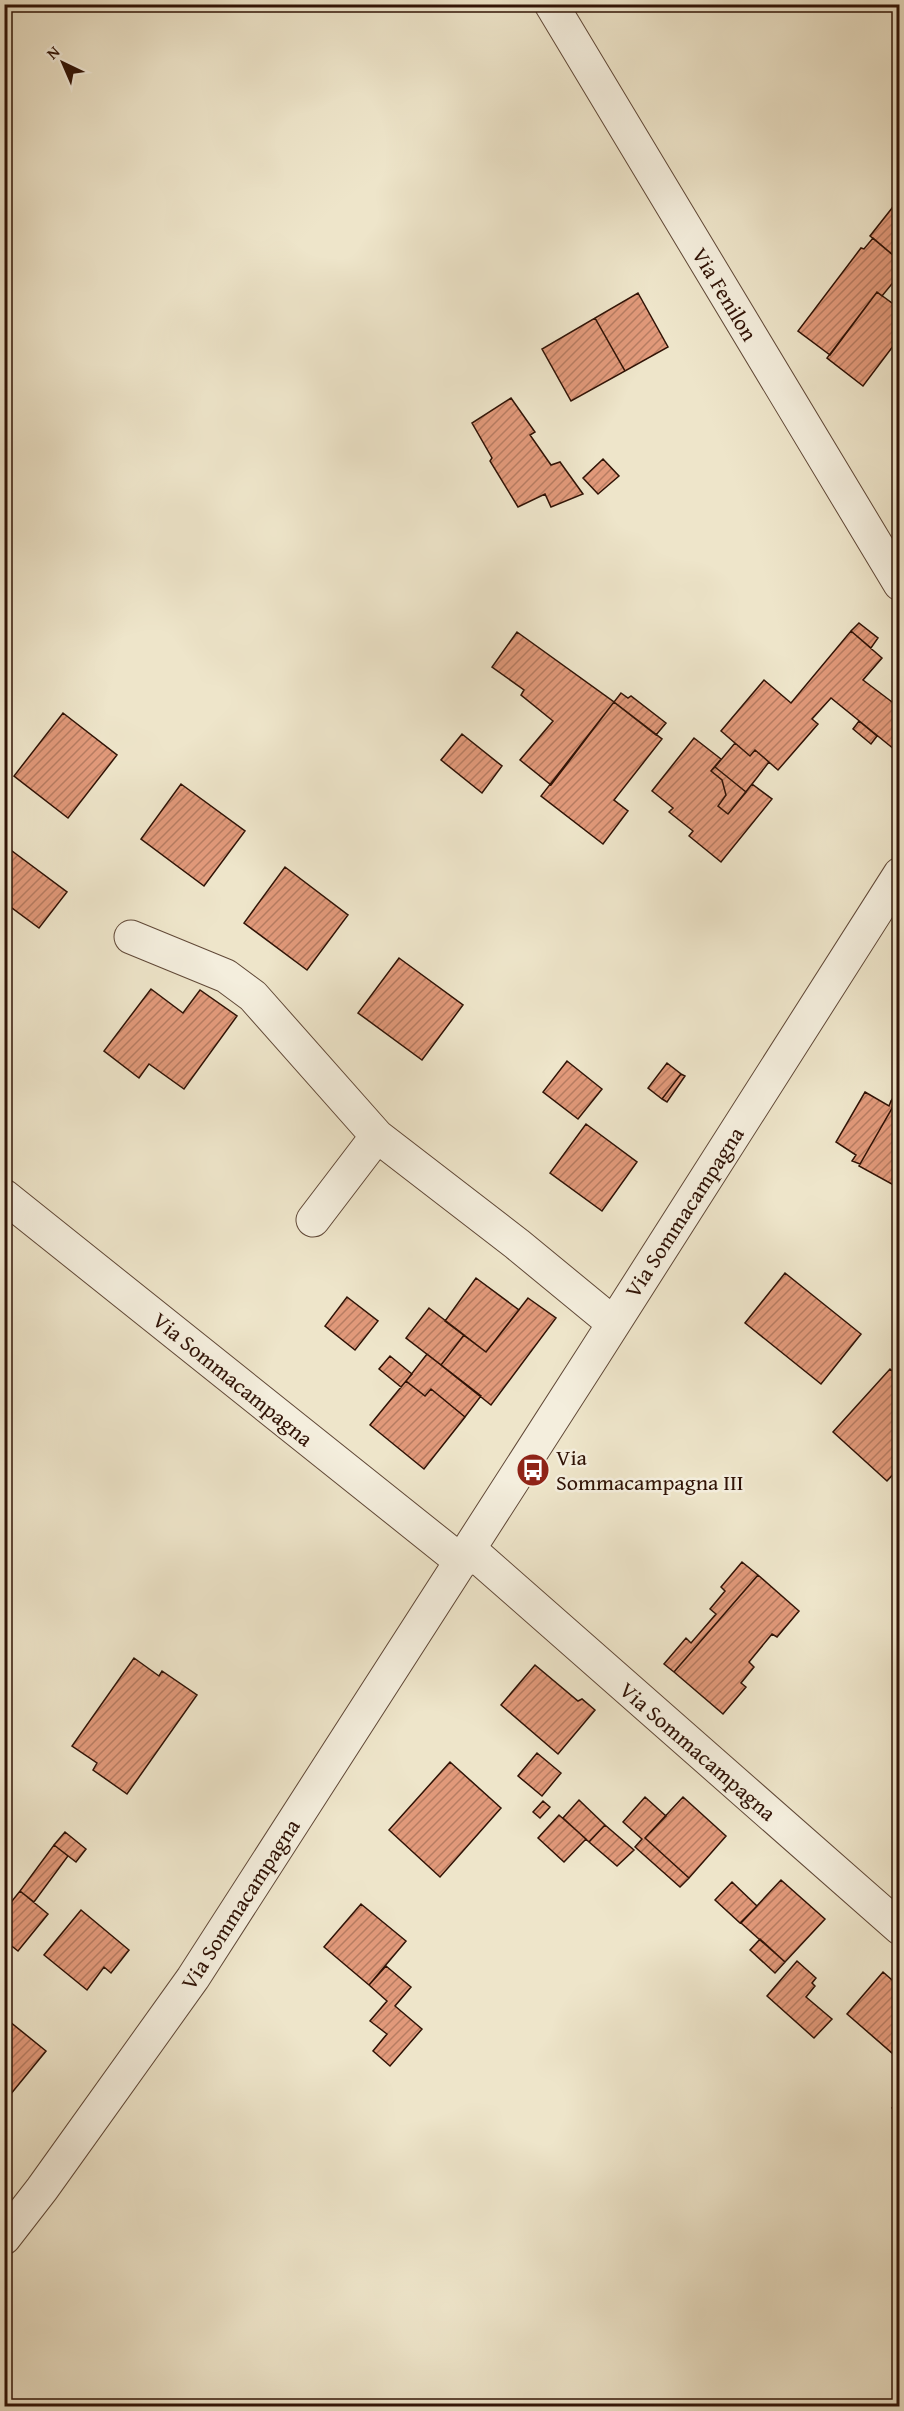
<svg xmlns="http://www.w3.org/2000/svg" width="904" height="2411" font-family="'Gentium Book Plus',serif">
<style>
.building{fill:url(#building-hatch);stroke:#301306;stroke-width:1.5}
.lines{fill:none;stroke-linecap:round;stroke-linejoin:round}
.minor-casing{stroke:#604837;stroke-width:35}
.minor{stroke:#f4eedd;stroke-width:33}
.labels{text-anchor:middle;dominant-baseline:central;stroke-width:5;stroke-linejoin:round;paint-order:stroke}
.street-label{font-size:22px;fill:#301306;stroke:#f4eedd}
.poi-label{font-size:22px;fill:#301306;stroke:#f4eedd;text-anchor:start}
</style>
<defs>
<pattern id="building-hatch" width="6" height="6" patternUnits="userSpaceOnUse" patternTransform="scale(1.5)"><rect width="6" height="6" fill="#e1997a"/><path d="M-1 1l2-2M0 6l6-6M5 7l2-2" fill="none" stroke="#b77c62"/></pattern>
</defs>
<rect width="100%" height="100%" fill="#eee5ca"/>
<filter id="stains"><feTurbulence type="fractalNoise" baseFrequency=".00333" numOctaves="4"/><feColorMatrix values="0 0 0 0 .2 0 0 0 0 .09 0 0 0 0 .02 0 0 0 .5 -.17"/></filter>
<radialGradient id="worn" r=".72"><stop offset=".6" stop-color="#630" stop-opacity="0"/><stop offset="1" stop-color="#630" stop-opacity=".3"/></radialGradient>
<!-- building -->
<path class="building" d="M900 198V261L870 236Z
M873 238 900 261V274L882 296 877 292 830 355 798 331 861 248 864 249Z
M877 292 900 309V337L863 386 827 358Z
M638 293 668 347 625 371 595 318Z
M595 318 625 371 571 401 542 349Z
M511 398 535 432 530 435 551 465 560 462 583 494 551 507 545 494 518 507 490 461 492 458 472 423Z
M603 459 619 476 598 494 583 478Z
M859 623 878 638 871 648 851 631Z
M851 631 882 658 863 680 900 708V754L831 698 812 719 818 724 778 770 755 750 750 756 721 731 764 680 791 703Z
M517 632 614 702 551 785 520 760 553 721 521 695 524 690 492 667Z
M621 693 628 698 631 696 666 723 656 735 614 702Z
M614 702 662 739 614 800 628 811 603 844 541 796Z
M63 713 117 755 68 818 14 776Z
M859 721 877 736 871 744 853 729Z
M462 734 502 766 482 793 441 760Z
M694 738 721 759 711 771 722 780 726 795 718 806 728 814 752 784 772 799 721 862 689 836 693 831 669 812 673 808 652 791Z
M735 743 750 756 755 750 769 762 746 792 715 767Z
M715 767 746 792 728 814 718 806 726 795 722 780 711 771Z
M181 784 245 831 204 886 141 839Z
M4 845 67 892 39 928 4 902Z
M285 867 348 915 307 970 244 923Z
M399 958 463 1005 422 1060 358 1013Z
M151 989 183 1013 200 990 237 1016 184 1089 149 1064 139 1078 104 1051Z
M567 1061 602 1089 578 1119 543 1092Z
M667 1063 681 1074 662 1099 648 1088Z
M681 1074 685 1076 667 1102 662 1099Z
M900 1087V1106L891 1101Z
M865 1092 889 1106 891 1101 895 1103 860 1164 852 1161 856 1155 836 1142Z
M895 1103 900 1106 899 1188 859 1166Z
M586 1124 637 1162 602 1211 550 1173Z
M785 1273 861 1334 821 1384 745 1323Z
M476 1278 519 1310 486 1352 445 1321Z
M347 1297 378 1321 355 1350 325 1326Z
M528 1298 556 1318 491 1405 441 1365 464 1335 486 1352Z
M429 1308 464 1335 441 1365 406 1338Z
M427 1354 481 1396 465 1417 431 1389 425 1396 406 1381Z
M390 1356 412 1374 401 1387 379 1369Z
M890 1369 900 1378V1467L887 1481 833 1432Z
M406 1381 425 1396 431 1389 465 1417 424 1469 370 1425Z
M742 1562 758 1575 674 1672 664 1664 686 1638 691 1643 716 1614 710 1609 725 1591 721 1587Z
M758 1575 799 1611 777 1637 772 1634 749 1662 754 1667 741 1683 746 1687 723 1714 674 1672Z
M134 1658 159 1676 162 1671 197 1695 127 1794 93 1770 97 1763 72 1746Z
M535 1665 578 1701 582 1699 595 1710 558 1754 501 1705Z
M537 1753 561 1773 542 1796 518 1776Z
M450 1762 501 1808 440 1877 389 1830Z
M645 1797 666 1816 645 1838 689 1878 680 1887 635 1847 642 1839 623 1822Z
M683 1797 726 1836 689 1878 645 1838Z
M579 1800 605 1825 589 1842 563 1818Z
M543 1801 550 1807 540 1818 533 1812Z
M559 1815 586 1839 564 1862 538 1838Z
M605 1825 634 1850 617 1866 589 1842Z
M65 1832 86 1849 76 1862 54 1845Z
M54 1845 68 1856 34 1902 20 1891Z
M781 1880 825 1919 785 1962 741 1923Z
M732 1882 757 1906 740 1923 715 1900Z
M20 1891 48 1914 18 1951 4 1940V1911Z
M361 1904 406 1941 369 1985 324 1947Z
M81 1910 129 1950 111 1973 104 1967 87 1990 44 1955Z
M760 1939 785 1962 775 1973 750 1950Z
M797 1961 816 1978 812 1983 815 1986 806 1997 832 2019 814 2038 767 1996Z
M386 1966 411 1987 395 2006 422 2029 390 2066 373 2051 387 2034 370 2021 387 2001 369 1985Z
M883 1972 900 1987V2060L847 2014Z
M4 2017 46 2051 10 2095 4 2091Z
M900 2099V2114L892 2108Z"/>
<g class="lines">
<!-- minor casing -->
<g class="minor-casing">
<path id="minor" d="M551 4 900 584
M131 937 226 976 253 996 377 1136 517 1244 613 1323
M4 1196 462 1562
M313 1220 377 1136
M469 1549 900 1928
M4 2238 42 2189 193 1978 593 1356 900 874"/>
</g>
<!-- minor -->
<use href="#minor" class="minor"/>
</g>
<!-- icons -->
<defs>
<g id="bus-disc" transform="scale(1.725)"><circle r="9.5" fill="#8f2418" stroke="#f4eedd"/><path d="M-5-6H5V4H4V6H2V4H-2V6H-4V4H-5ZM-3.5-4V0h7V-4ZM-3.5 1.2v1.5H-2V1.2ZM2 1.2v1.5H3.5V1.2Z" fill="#fff"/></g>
</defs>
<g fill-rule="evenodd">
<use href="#bus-disc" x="533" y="1470"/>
</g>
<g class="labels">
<!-- street labels -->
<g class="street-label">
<text transform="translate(725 294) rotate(59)">Via Fenilon</text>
<text transform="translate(684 1212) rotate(-57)">Via Sommacampagna</text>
<text transform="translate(233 1379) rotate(39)">Via Sommacampagna</text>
<text transform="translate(698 1751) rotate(41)">Via Sommacampagna</text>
<text transform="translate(240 1904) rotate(-57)">Via Sommacampagna</text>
</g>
<!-- poi labels -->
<g class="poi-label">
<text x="556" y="1457">Via<tspan x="556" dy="25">Sommacampagna III</tspan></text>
</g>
</g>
<!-- margin -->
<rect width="904" height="2411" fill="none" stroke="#eee5ca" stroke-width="24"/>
<rect x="6" y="6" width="892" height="2399" fill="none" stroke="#301306" stroke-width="3"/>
<rect x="12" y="12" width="880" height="2387" fill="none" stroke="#301306" stroke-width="1.5"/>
<!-- north arrow -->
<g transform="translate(63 63) rotate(316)" stroke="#f4eedd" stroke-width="4.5" paint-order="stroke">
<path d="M0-4.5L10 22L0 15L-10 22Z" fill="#301306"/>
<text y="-9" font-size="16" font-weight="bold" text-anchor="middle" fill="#301306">N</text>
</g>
<rect width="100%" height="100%" filter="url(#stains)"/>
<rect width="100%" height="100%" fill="url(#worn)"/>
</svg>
